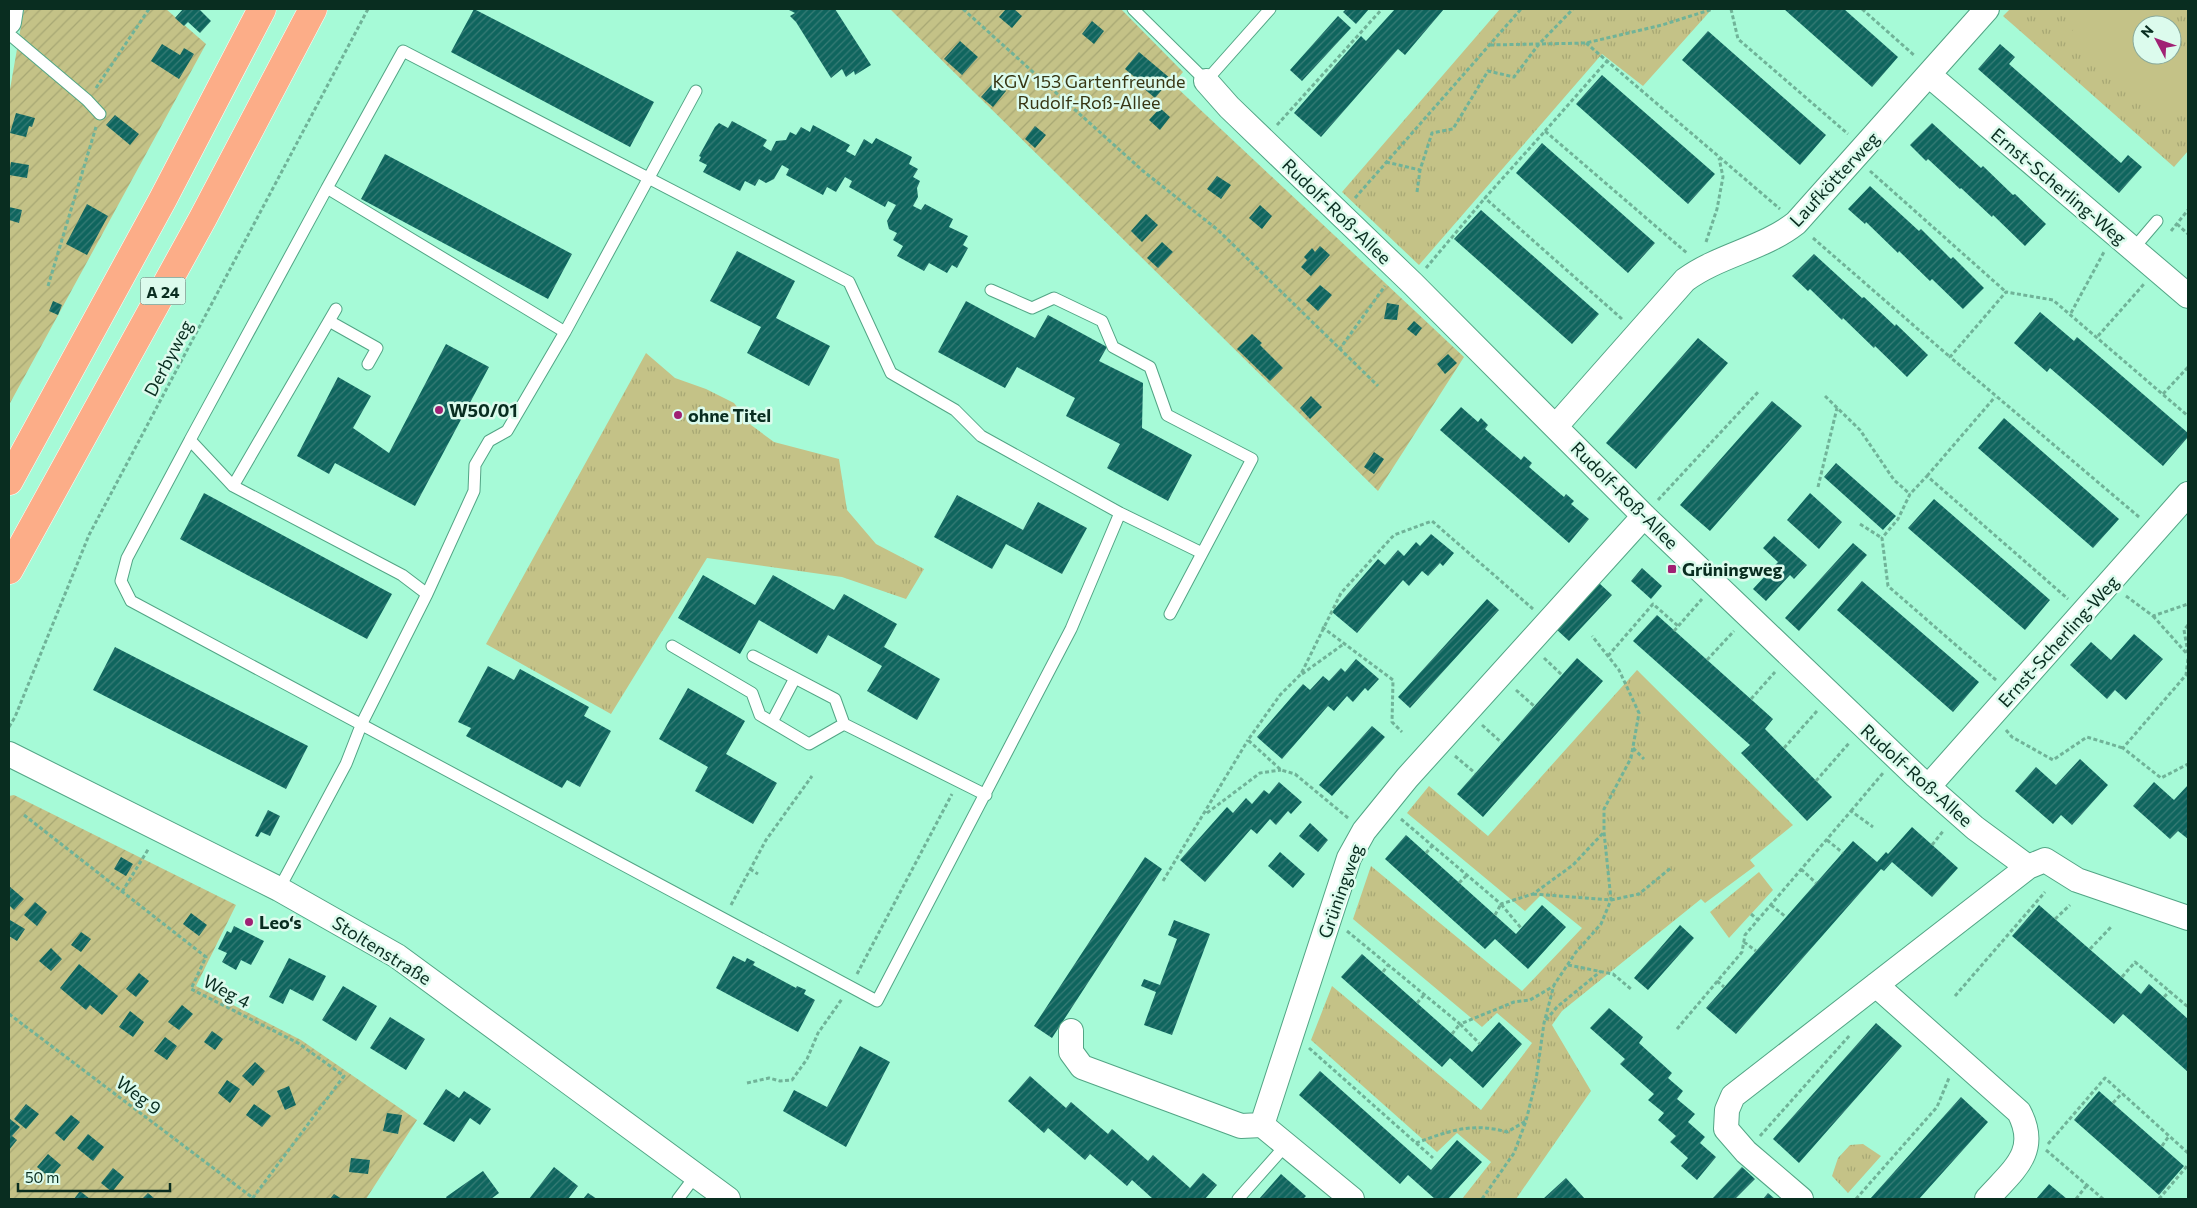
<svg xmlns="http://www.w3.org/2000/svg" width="2197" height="1208" font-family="Commissioner,sans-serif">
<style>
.grass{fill:url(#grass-tufts);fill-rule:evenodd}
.garden{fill:url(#garden-furrows)}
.pitch{fill:#c4c287}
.building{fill:url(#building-hatch)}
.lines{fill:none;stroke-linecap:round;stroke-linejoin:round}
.lane-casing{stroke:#52a585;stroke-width:13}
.street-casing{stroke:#52a585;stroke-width:26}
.highway-casing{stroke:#fff;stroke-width:29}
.path{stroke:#70b398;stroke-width:3;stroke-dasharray:4 2.5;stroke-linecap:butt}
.lane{stroke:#fff;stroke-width:11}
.street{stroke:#fff;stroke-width:24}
.highway{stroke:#fcad88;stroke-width:28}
.poi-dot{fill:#a02174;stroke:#dcfbed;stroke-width:2}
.labels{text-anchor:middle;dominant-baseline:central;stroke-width:5;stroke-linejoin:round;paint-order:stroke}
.shield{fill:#dcfbed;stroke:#486b5e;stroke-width:1}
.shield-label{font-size:16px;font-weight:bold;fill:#092d20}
.park-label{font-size:18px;fill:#373614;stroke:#dcfbed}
.street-label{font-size:18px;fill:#092d20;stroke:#dcfbed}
.poi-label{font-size:18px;font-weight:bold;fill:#092d20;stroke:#dcfbed;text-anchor:start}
</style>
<defs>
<pattern id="grass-tufts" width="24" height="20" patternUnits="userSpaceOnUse" patternTransform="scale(1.25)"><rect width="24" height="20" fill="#c4c287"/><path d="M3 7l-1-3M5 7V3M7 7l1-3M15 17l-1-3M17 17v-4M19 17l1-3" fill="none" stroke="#a7a774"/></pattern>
<pattern id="garden-furrows" width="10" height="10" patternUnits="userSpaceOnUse" patternTransform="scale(1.25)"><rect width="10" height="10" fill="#c4c287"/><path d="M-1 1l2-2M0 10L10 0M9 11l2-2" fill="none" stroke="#a7a774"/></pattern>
<pattern id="building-hatch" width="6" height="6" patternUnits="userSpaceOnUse" patternTransform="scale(1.25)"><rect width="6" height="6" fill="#0f655e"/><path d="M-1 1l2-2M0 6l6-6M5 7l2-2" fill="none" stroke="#387c76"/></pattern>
</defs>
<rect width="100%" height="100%" fill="#a6fad7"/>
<!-- grass -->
<path class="grass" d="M1500 9H1712L1643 86 1602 54 1419 265 1342 192Z
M2010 9H2188V151L2174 167 2003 16ZM2142 25H2172V55H2142Z
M646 353 675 378 706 389 734 403 751 425 774 442 839 459 847 510 876 544 924 569 906 599 842 577 707 558 611 714 486 644Z
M1637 670 1793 825 1750 860 1755 866 1705 903 1701 899 1562 1011 1552 1025 1591 1091 1516 1199H1462L1491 1162 1457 1133 1437 1152 1311 1040 1332 986 1481 1110 1532 1043 1497 1013 1482 1027 1353 919 1371 866 1522 991 1582 928 1541 895 1525 911 1407 813 1429 786 1488 836Z
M1759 872 1773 890 1729 938 1710 912Z
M1863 1144 1881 1156 1848 1193 1832 1176 1838 1158 1850 1145Z"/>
<!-- garden -->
<path class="garden" d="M24 9H166L206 44 9 405V95Z
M890 9H1121L1183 72 1173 84 1464 357 1378 491Z
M14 795 236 905 196 986 301 1040 417 1120 366 1199H9V796Z"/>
<!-- pitch -->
<path class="pitch" d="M2093 9H2143L2160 25H2142V55H2172V37L2188 53V99L2164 125 2070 33Z"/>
<!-- building -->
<path class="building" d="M183 9H199L211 21 200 33 188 22 184 26 175 18Z
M474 9 654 102 630 147 451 52Z
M787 9H835L871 65 855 75 854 71 846 77 842 69 831 78 796 22 790 16 795 13Z
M1006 9H1014L1022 16 1012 28 999 17Z
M1346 9H1369L1356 24 1343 12Z
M1395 9H1444L1405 55 1398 49 1321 137 1294 113 1361 36 1366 41Z
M1784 9H1844L1898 57 1872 87Z
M1338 16 1351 28 1302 81 1290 70Z
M1092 21 1104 31 1094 44 1082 34Z
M1708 31 1826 135 1800 165 1682 60Z
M960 41 978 57 962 75 944 59Z
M162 44 180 55 184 48 194 54 179 79 151 61Z
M2000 44 2015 57 2009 64 2121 163 2128 155 2142 167 2119 193 1978 69Z
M1139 52 1171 79 1155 98 1142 87 1144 85 1125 69Z
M1602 75 1715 174 1688 204 1576 104Z
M995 81 1006 91 993 107 981 97Z
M1160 108 1170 117 1160 130 1149 120Z
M16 113 35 118 32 127 29 126 26 137 10 133Z
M115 115 139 134 130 145 106 125Z
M732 121 767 140 763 146 771 151 776 141 786 140 790 132 796 135 801 127 810 132 813 125 850 145 846 151 855 156 864 139 872 144 876 138 912 157 909 164 918 169 913 177 920 181 917 188 918 197 913 206 921 210 925 204 953 219 949 227 968 236 963 245 968 248 957 268 952 265 947 273 929 263 924 271 897 256 903 246 893 240 897 233 889 229 887 221 896 205 888 201 885 207 849 187 852 181 845 177 836 192 827 187 823 195 786 175 789 169 782 165 774 179 766 183 759 179 755 186 745 181 740 191 703 172 707 165 699 161 701 157 699 156 715 127 719 123 728 128Z
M1932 123 1981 168 1983 166 2013 195 2015 194 2046 224 2025 246 1993 215 1992 217 1961 188 1960 189 1928 159 1926 161 1910 145Z
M1035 126 1046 135 1035 148 1025 139Z
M1542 143 1655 243 1628 273 1516 173Z
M385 154 572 254 548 299 361 199Z
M11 162 29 165 27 178 9 175Z
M1217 176 1231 185 1221 199 1207 189Z
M1870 186 1919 231 1921 229 1951 259 1953 257 1984 288 1963 309 1932 279 1930 281 1899 251 1898 253 1866 222 1865 224 1848 209Z
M87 204 108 216 87 255 66 244Z
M1260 205 1272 216 1262 229 1249 218Z
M9 207 22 210 19 223 9 220Z
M1481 210 1599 314 1572 344 1454 239Z
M1146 214 1158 225 1142 242 1131 231Z
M1162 242 1173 252 1158 268 1147 258Z
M1320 246 1330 255 1311 276 1301 267 1307 260 1304 257 1312 248 1315 252Z
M737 251 795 281 776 318 830 346 809 386 747 353 761 327 710 301Z
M1814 254 1862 298 1864 297 1895 326 1896 324 1928 355 1907 377 1875 346 1874 348 1843 318 1842 320 1810 289 1808 291 1792 276Z
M1320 285 1332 295 1318 311 1306 300Z
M53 301 62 305 58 315 49 311Z
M966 301 1035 338 1048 315 1107 347 1099 361 1143 383 1142 428 1192 455 1168 501 1107 468 1120 444 1066 416 1075 398 1017 367 1005 388 938 352Z
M1387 303 1399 305 1397 320 1384 319Z
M2040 312 2074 341 2077 337 2188 433V437L2163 466 2050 368 2047 372 2014 343Z
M1414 321 1422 328 1416 336 1407 329Z
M1252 334 1262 343 1260 345 1283 368 1270 381 1237 349Z
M1698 338 1728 363 1636 469 1606 443Z
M446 344 489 367 415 506 335 463 329 474 297 456 338 377 371 396 353 428 389 453Z
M1448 354 1457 363 1445 374 1437 364Z
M1311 396 1322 407 1310 419 1300 408Z
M1772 401 1802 426 1710 531 1680 505Z
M1461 407 1478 422 1481 418 1488 425 1485 429 1521 460 1524 456 1532 463 1529 467 1564 497 1566 494 1574 501 1571 504 1589 519 1569 543 1440 430Z
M2004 418 2119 519 2093 548 1978 448Z
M1374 452 1384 459 1374 474 1364 467Z
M1836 463 1896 516 1883 530 1824 477Z
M204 493 392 594 367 639 180 539Z
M1810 493 1842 522 1819 549 1787 520Z
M957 495 1023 530 1038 502 1087 528 1062 574 1006 544 992 569 934 537Z
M1934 499 2050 600 2025 630 1908 528Z
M1431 534 1454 553 1443 566 1440 563 1428 576 1422 571 1409 586 1403 580 1357 633 1332 612 1378 559 1385 565 1398 550 1404 556 1416 542 1420 546Z
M1774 536 1807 565 1794 579 1790 575 1766 601 1753 589 1778 562 1763 548Z
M1853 543 1867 555 1799 631 1785 618Z
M1642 568 1662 586 1651 599 1631 581Z
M703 575 755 605 773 575 834 610 844 594 897 624 884 647 940 679 917 720 867 691 882 666 828 635 817 654 759 620 740 654 678 618Z
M1862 581 1979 682 1953 712 1837 610Z
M1599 583 1612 595 1569 641 1556 629Z
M1487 599 1499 610 1410 708 1398 697Z
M1657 615 1773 719 1765 729 1832 797 1807 821 1741 753 1750 745 1633 641Z
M2134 634 2163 659 2126 700 2115 690 2107 699 2070 665 2091 642 2111 660Z
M115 647 308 746 286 789 93 690Z
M1577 658 1603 681 1483 817 1457 794Z
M1356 659 1379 679 1368 691 1365 688 1353 702 1347 696 1334 711 1328 706 1282 759 1257 737 1303 684 1310 690 1323 676 1329 681 1341 668 1345 672Z
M488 666 514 680 520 669 589 707 584 716 611 731 580 787 567 780 562 788 466 736 471 728 458 722Z
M688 688 745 721 726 754 777 783 753 824 695 791 708 767 659 739Z
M1372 726 1385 737 1332 796 1319 785Z
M2080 759 2108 785 2072 825 2061 815 2053 824 2015 791 2036 767 2056 785Z
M1279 782 1302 802 1291 814 1288 811 1276 825 1270 819 1257 834 1251 829 1205 882 1180 860 1227 807 1233 813 1246 798 1252 804 1264 790 1269 794Z
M2154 782 2174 800 2188 785V839L2178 831 2170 839 2133 806Z
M268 810 280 816 270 836 261 832 258 837 255 836Z
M1310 823 1328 840 1318 852 1299 836Z
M1912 827 1958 868 1932 897 1892 862 1884 871 1881 869 1736 1034 1706 1008 1853 841 1877 862 1886 852 1888 854Z
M1406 835 1516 934 1542 905 1566 927 1528 969 1495 939 1485 949 1385 859Z
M1280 852 1305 874 1293 888 1268 866Z
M121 857 133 864 126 876 114 869Z
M1145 857 1162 869 1052 1038 1034 1026Z
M9 886 24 899 14 910 9 905Z
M35 902 47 912 37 926 24 915Z
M2039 905 2141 994 2149 984 2188 1019V1072L2123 1014 2114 1024 2012 936Z
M191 913 207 925 199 936 183 924Z
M10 920 25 929 17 941 9 936Z
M1174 920 1210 934 1172 1035 1144 1025 1156 992 1141 986 1144 979 1160 985 1177 939 1168 935Z
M1680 925 1694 938 1648 990 1634 978Z
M234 926 264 941 251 965 241 960 236 970 222 962 227 953 218 949 227 931 231 933Z
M81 932 91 939 81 952 71 945Z
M51 948 62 959 51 971 39 961Z
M1362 954 1472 1052 1499 1022 1522 1044 1483 1088 1450 1058 1442 1067 1341 977Z
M733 956 745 962 747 958 755 962 753 965 796 988 797 986 806 990 804 994 815 1000 798 1032 716 988Z
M289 958 326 976 313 1001 290 989 283 1004 269 997Z
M79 964 118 996 102 1015 90 1005 86 1010 60 988Z
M139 973 149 981 136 997 126 989Z
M343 986 377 1006 356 1041 322 1020Z
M182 1005 193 1014 179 1030 168 1022Z
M1609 1008 1643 1037 1639 1043 1672 1073 1668 1078 1683 1091 1677 1099 1695 1114 1688 1122 1705 1137 1700 1143 1716 1157 1697 1180 1681 1166 1688 1158 1670 1142 1676 1136 1658 1120 1664 1113 1648 1100 1654 1094 1620 1064 1625 1059 1590 1028Z
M130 1011 144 1022 133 1037 119 1027Z
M390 1017 425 1039 406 1070 370 1048Z
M1876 1023 1902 1046 1799 1163 1773 1139Z
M212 1031 223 1039 215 1050 204 1042Z
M165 1037 177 1046 167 1060 154 1051Z
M860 1046 890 1062 846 1147 783 1111 794 1090 827 1107Z
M255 1062 265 1071 253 1086 242 1076Z
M1320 1071 1431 1170 1457 1140 1482 1162 1448 1199H1435L1408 1175 1400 1184 1299 1095Z
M1030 1076 1066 1108 1071 1102 1108 1134 1112 1129 1148 1161 1153 1155 1190 1188 1203 1173 1217 1185 1205 1199H1153L1132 1180 1127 1186 1090 1154 1085 1160 1048 1128 1044 1133 1008 1101Z
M227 1080 240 1089 230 1103 218 1093Z
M289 1086 296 1105 285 1110 277 1091Z
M446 1089 459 1098 464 1091 491 1109 480 1125 470 1118 454 1142 423 1124Z
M2099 1091 2184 1166 2159 1195 2074 1120Z
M1961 1097 1988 1122 1919 1199H1870Z
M26 1104 39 1114 26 1129 14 1119Z
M254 1104 271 1116 262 1127 246 1115Z
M387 1113 402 1115 398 1134 383 1131Z
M71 1115 80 1122 64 1141 55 1133Z
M10 1119 20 1127 12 1136 17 1140 9 1150Z
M88 1134 104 1147 93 1161 77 1148Z
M48 1154 61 1165 50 1178 37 1167Z
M351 1158 370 1160 368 1174 349 1172Z
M554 1167 578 1186 568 1199H529Z
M1742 1167 1755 1179 1735 1199H1712Z
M113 1168 124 1177 112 1192 101 1183Z
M483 1171 499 1193 491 1199H447L446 1197Z
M1281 1174 1306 1196 1303 1199H1259Z
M1566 1178 1585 1199H1543Z
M2049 1184 2067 1199H2036Z
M80 1191 90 1199H74Z
M148 1193 155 1199H142Z
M588 1193 597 1199H583Z
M1768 1193 1775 1199H1763Z
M334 1194 342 1199H330Z"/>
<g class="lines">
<!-- lane casing -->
<g class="lane-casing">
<path id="lane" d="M1133 9 1206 81 1270 9
M9 34 87 100 100 114
M2133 249 2157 221
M991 290 1032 308 1054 298 1102 321 1113 347 1150 367 1167 415 1252 459 1170 614
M329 321 377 348 368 364
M565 332 327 188 403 51 849 282 891 373 955 410 981 436 1120 513 1202 553
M190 440 327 188
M233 486 336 309
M427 594 402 575 233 486 190 440 127 558 121 581 131 601 877 1001 1071 629 1120 513
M672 646 752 693 760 715 809 744 844 724 986 795
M753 656 835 699 844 724
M772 722 795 678
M279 889 346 764 362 723 427 594 474 491 475 465 489 441 507 431 565 332 696 91
M678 1199 696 1175
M1238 1199 1286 1145"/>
</g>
<!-- street casing -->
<g class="street-casing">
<path id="street" d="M9 22 11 9
M1929 75 2188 296
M1206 81 1229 107 1413 284 1644 516 1916 776 1975 828 2028 867 2045 860 2077 880 2188 918
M1556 426 1685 280C1719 255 1763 249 1796 223L1987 9
M9 754 279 889 397 956 728 1199
M1928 787 2188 494
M1876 985 2019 1112C2040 1152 2013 1170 1987 1199
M1071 1031V1052L1082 1067 1241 1126 1262 1125
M1352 1199 1262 1125 1349 858 1364 831 1407 778 1644 516
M1801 1199 1746 1152 1726 1129 1727 1110 1733 1096 2028 867"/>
</g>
<!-- highway casing -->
<g class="highway-casing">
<path id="highway" d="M9 481 163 199 262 9
M9 570 203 218 313 9"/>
</g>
<!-- path -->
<path class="path" d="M963 9 1143 171 1218 230 1378 386
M1731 9 1738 39 1848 134
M1862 9 1915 56
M1586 43 1780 209
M1490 45 1586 43 1662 25 1713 9
M96 88 149 9
M1277 125 1382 9
M1545 131 1607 61
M1386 162 1420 170
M1870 171 2006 292
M1417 192 1420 170 1432 133 1453 129 1488 71 1514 77 1539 44 1573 9
M1355 198 1521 9
M2177 224 2188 234
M2171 231 2188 210
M1813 238 1950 357
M1706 242 1717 209 1723 177 1719 158
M1426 268 1485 198
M48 286 96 127
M2071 313 2104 252
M1622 319 1485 198 1545 131 1688 254
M2098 336 2144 284
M1339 350 1385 286
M2163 394 2188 367
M1825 396 1860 430 1894 480 1910 494
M1927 476 1995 397
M1818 487 1837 408
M1658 500 1759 391
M2139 517 1950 357 2006 292 2053 300 2188 416
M1860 524 1882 538
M2126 596 2153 616 2188 604
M2153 616 2188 655
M2188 625 2184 630 2188 653
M1322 627 1393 680 1392 722 1402 732
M1674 631 1702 599
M1608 656 1653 604 1678 626
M1544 658 1562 675
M2188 659 2186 675 2123 748 2161 778 2188 764
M1707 660 1734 631
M1302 674 1345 643
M1996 680 1888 586 1882 538 1898 519 1910 494 1927 476 2068 599
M1516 690 1534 706
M1751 699 1775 672
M1482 725 1502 743
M9 727 15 717 89 535 368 9
M2006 730 2012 737 2053 760 2087 737 2123 748
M1633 748 1644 759
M1784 748 1817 711
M1455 756 1475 773
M1816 781 1850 742
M1851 811 1883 773
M1207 813 1260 773 1281 770
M24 815 206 957 191 989 298 1043 344 1076 252 1199
M1348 818 1295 774 1281 770 1248 740 1280 695 1301 674 1341 593 1394 535 1432 521 1533 609
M1401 819 1501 904 1533 894 1573 865 1604 832
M1827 840 1843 853
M1932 845 1944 830
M1426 853 1432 846
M750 869 758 874
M1801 869 1816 883
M1163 881 1248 740
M1459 883 1467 875
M122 892 149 848
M1533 894 1611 900 1639 894 1672 867
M731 905 766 840 812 776
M1771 905 1786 917
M1751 914 1758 920
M1495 915 1501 904 1521 928
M2055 919 2070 905
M1347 931 1460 1024 1514 1002 1530 1000 1554 986
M1744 942 1756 951
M2090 949 2112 926
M1568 965 1613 974 1631 989
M1383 972 1388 965
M857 974 952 794
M2122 977 2135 962 2188 1007
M1717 981 1724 987
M1955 996 2045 892
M2164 997 2170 991
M1417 1003 1424 995
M9 1014 253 1198
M1546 1020 1557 1007 1601 971
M1677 1029 1742 952 1745 935 1851 811 1873 827
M1452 1034 1460 1024 1480 1044
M1309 1048 1416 1143C1449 1131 1472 1122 1507 1132L1526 1121
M747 1083 769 1078 780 1081 792 1080 807 1059 818 1033 842 999
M2113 1103 2122 1093
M1760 1136 1850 1035
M1416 1143 1433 1158
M2048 1144 2105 1078 2188 1153
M2162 1146 2169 1136
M2046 1150 2103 1199
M1482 1199 1514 1153 1526 1121 1536 1080 1544 1023 1554 985 1576 952 1601 924 1611 900 1604 832V809L1631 758 1639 713 1619 670 1592 636
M1856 1199 1937 1107 1949 1078
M2076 1199 2087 1185
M2159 1199 2188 1165"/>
<!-- lane -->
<use href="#lane" class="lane"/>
<!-- street -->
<use href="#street" class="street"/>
<!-- highway -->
<use href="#highway" class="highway"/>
</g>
<!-- markers -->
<g class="poi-dot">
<circle cx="439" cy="410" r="5"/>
<circle cx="678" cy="415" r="5"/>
<rect x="1667" y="564" width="10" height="10" rx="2.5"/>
<circle cx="249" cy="922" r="5"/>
</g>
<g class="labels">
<!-- shield labels -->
<rect class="shield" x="140.5" y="277.5" width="45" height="27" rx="4"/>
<g class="shield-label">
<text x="163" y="291">A 24</text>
</g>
<!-- park labels -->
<g class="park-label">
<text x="1089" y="81">KGV 153 Gartenfreunde<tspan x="1089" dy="21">Rudolf-Roß-Allee</tspan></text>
</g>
<!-- street labels -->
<g class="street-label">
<text transform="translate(1834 179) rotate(-47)">Laufkötterweg</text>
<text transform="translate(2059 186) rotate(40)">Ernst-Scherling-Weg</text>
<text transform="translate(1337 211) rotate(44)">Rudolf-Roß-Allee</text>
<text transform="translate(168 358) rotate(-62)">Derbyweg</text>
<text transform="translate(1625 495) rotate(45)">Rudolf-Roß-Allee</text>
<text transform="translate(2058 641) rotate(-48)">Ernst-Scherling-Weg</text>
<text transform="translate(1917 775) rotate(42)">Rudolf-Roß-Allee</text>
<text transform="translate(1340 891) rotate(-70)">Grüningweg</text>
<text transform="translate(382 950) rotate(32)">Stoltenstraße</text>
<text transform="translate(227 991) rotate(28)">Weg 4</text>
<text transform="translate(139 1095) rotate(37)">Weg 9</text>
</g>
<!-- poi labels -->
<g class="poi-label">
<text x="449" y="410">W50/01</text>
<text x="688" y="415">ohne Titel</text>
<text x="1682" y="569">Grüningweg</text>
<text x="259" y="922">Leo‘s</text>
</g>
</g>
<!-- border -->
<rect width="2197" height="1208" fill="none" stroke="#092d20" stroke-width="20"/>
<!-- north arrow -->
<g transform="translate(2157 40) rotate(311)"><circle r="24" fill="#dcfbed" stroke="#88a99b"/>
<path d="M0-4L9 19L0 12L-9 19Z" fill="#a02174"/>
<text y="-8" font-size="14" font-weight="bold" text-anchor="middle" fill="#092d20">N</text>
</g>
<!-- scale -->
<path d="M18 1183v8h152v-8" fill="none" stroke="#092d20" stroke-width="2.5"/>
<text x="25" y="1183" font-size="15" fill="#092d20" stroke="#dcfbed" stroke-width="4" paint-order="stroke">50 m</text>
</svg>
